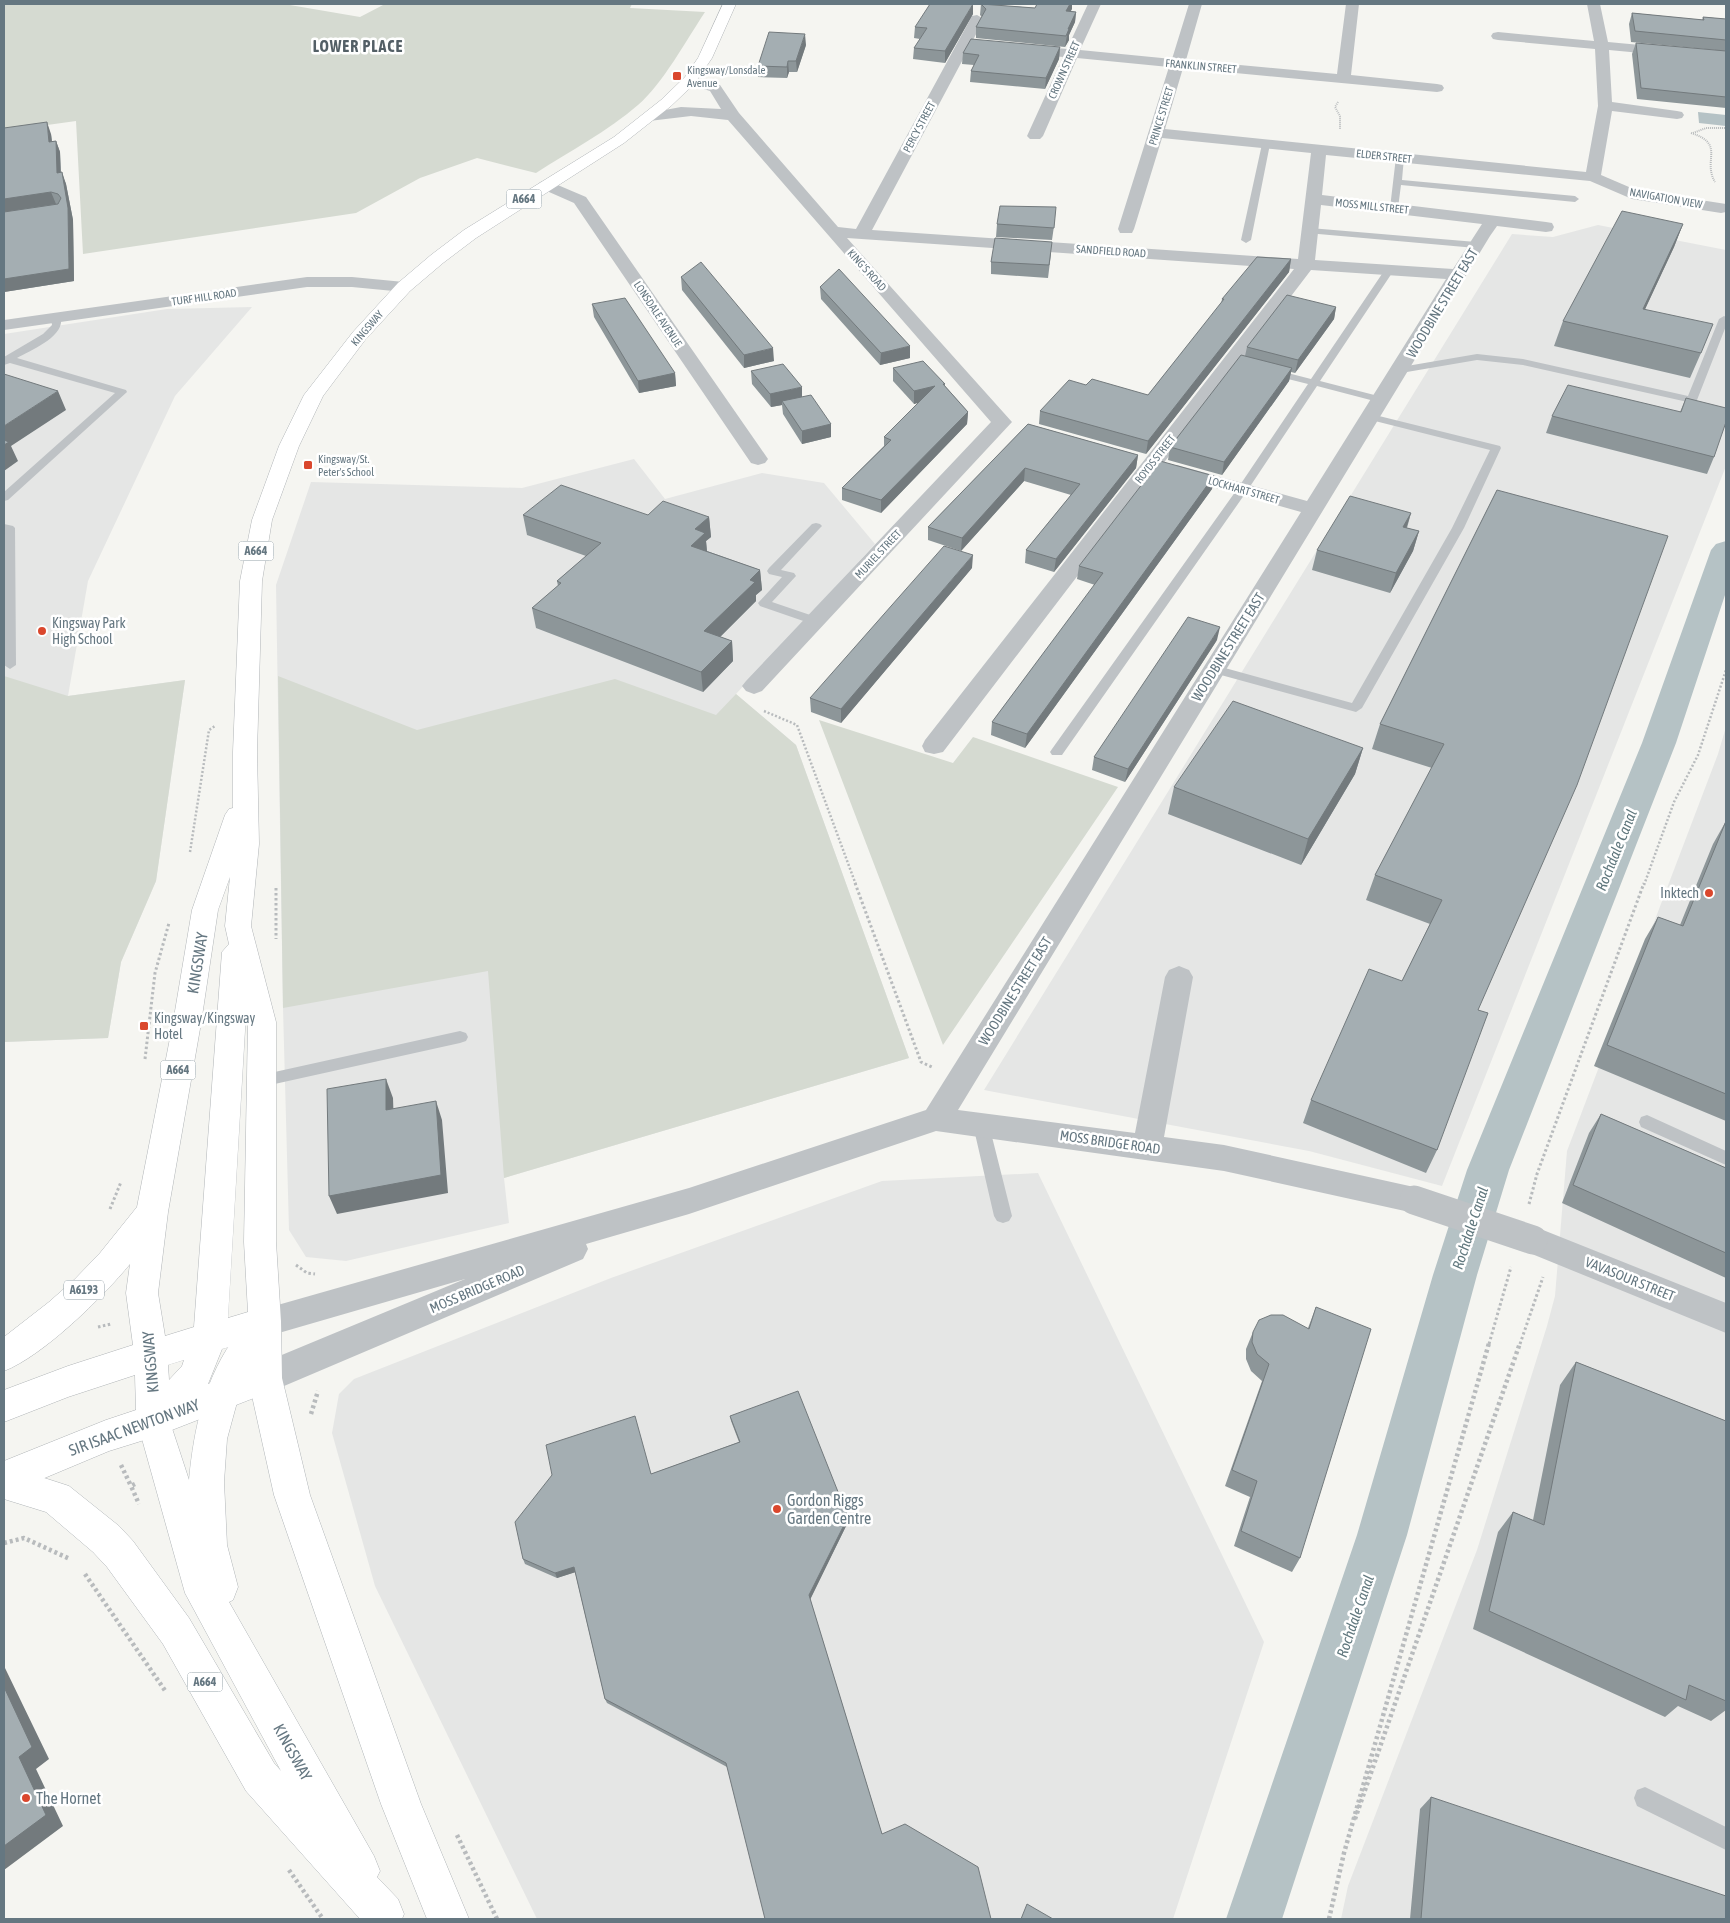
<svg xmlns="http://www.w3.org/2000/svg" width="1730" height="1923" font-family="'Asap Condensed',sans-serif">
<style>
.built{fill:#e5e6e5}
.green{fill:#d5dad1}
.water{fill:#b5c2c5}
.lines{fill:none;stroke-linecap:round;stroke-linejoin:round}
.canal{fill:#b5c2c5;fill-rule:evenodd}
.primary-casing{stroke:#b1b6b9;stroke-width:1}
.highway-casing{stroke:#b1b5b8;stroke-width:1}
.path-far3{stroke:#b8bbbd;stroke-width:2;stroke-dasharray:1 1;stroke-linecap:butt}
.path-far2{stroke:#b8bbbd;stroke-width:2.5;stroke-dasharray:2 2;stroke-linecap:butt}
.path-far1{stroke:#b8bbbd;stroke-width:3;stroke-dasharray:2.5 2.5;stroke-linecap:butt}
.path{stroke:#b8bbbd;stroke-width:4.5;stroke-dasharray:3 3;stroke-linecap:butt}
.lane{fill:#bec2c5;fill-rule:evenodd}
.street{fill:#bec2c5;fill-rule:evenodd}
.primary{fill:#fff;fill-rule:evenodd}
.highway{fill:#fff;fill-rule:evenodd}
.street-bridge{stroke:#bec2c5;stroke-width:29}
.wall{fill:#8d9699}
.shaded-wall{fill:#737a7d}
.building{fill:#a4aeb2;stroke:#737a7d}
.poi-dot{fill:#da472d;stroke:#fff;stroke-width:2}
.labels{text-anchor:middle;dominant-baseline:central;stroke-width:5;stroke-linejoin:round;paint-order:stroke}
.far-street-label{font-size:11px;fill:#657781;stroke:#fff}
.far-poi-label{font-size:11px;fill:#657781;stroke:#fff;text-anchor:start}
.shield{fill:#fff;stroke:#93a0a7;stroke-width:1}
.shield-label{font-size:12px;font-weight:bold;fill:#657781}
.street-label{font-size:14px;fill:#657781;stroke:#fff}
.poi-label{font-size:14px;fill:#657781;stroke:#fff;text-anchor:start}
.water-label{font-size:15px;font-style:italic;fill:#61787e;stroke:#fff}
.far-district-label{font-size:16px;font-weight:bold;letter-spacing:1px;fill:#535f66;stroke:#fff}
.near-street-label{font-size:16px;fill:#657781;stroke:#fff}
.near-poi-label{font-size:16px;fill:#657781;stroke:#fff;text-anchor:start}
</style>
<rect width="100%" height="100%" fill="#f5f5f1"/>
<!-- built -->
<path class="built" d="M1598 225 1726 250V466L1442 1186 1309 1151 984 1090 1512 234 1553 237Z
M252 307 175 396 88 581 68 696 185 680 156 881 121 962 108 1038 4 1042V334L167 309Z
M634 459 665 499 762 473 824 483 875 544 736 694 796 745 909 1058 504 1178 509 1223 346 1261 306 1257 289 1230 283 1008 276 585 311 482 522 488Z
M1726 727V1919H1341L1348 1886 1477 1550 1547 1326 1555 1296 1567 1151 1718 754Z
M1038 1173 1264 1642 1173 1919H537L375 1586 332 1433 339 1394 354 1379 611 1278 882 1181Z"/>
<!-- green -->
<path class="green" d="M4 4H284L360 17 385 4H632L630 8 705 12C687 39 662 85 638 105 608 131 570 151 536 173L477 158 420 178 356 213 83 254 76 121 4 131Z
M4 676 68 696 185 680 156 881 121 962 108 1038 4 1042Z
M278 676 417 730 615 679 716 715 736 694 796 745 909 1058 504 1178 488 971 283 1008Z
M819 720 953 763 973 737 1118 787 943 1045Z"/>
<!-- water -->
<path class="water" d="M1698 112 1726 115V126L1699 123Z"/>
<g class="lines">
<!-- canal -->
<path class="canal" d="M1726 541V592L1676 743 1509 1170 1477 1275 1407 1535 1282 1919H1226L1357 1535 1433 1275 1467 1170 1642 743 1711 550 1716 544Z"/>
<!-- primary casing -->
<g class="primary-casing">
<path id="primary" d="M265 1307 277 1312 281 1322 277 1332 248 1372 239 1395 227 1439 224 1482 227 1545 238 1587 233 1600 229 1602 374 1856 380 1871 377 1877 398 1899 404 1914 402 1919H360L246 1791 163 1644 107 1567 93 1552 46 1512 4 1499V1465L69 1486 119 1526 133 1541 189 1618 274 1763 281 1771 185 1593 137 1421 142 1410 154 1405 166 1410 189 1480C194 1427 205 1376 238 1333 247 1320 250 1313 265 1307Z
M265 1362 277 1367 282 1378 310 1495 421 1804 469 1919H427L381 1804 274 1495 248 1378 253 1367Z"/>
</g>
<!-- highway casing -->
<g class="highway-casing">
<path id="highway" d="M723 4H736L712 58 695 83 671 106 624 143 476 238 443 263 410 291 365 340 323 396 299 446 272 520 262 581 257 752 259 844 251 926 276 1022V1242L281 1322 282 1378 277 1389 154 1437 109 1451 4 1495V1461L106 1420 136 1410 135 1375 68 1397 4 1422V1390L68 1366 133 1345 126 1293 130 1264C103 1297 43 1356 4 1371V1337L49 1302 75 1279 100 1253 137 1207 173 1023 192 910 225 815 229 809 233 808V752L240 581 252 520 279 446 304 395 353 332 398 283 431 255 464 230 614 137 661 100 685 77 698 58ZM230 877 225 926 229 944 222 952 194 1327 165 1336 158 1293 168 1212 201 1023 218 910ZM246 1014 248 1022 244 1242 248 1312 228 1318ZM248 1342V1369L208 1384 222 1349ZM184 1360 182 1366 169 1380 168 1365Z"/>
</g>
<!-- path-far3 -->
<path class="path-far3" d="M1338 102 1335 107 1340 116V129
M1691 133C1726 144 1702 160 1715 182
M1693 133 1706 128H1726"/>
<!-- path-far2 -->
<path class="path-far2" d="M764 711 797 725 856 885
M190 852 209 730 215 726
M1644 885 1674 802 1698 755 1726 670"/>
<!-- path-far1 -->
<path class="path-far1" d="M855 883 921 1062 932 1067
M276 888V939
M145 1059 155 973 169 923
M1529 1204 1537 1174 1644 883
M110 1209 121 1182
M296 1265 307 1273 315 1274
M98 1327 111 1324
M1489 1344 1511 1267
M1520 1344 1543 1277"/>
<!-- path -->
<path class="path" d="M311 1414 318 1391
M121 1465 131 1486
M135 1484 131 1486 139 1504
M4 1543 24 1538 70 1559
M85 1574 166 1692
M1355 1819 1520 1343
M457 1835 497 1919
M289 1870 323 1919
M1329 1919 1344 1853 1489 1343"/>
<!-- lane -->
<path class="lane" d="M1266 141 1270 144 1251 240 1246 243 1241 240 1262 144Z
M1400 154 1404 157 1402 180 1575 196 1579 199 1575 202 1401 185 1398 208 1394 211 1390 208 1396 157Z
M1310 228 1476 242 1481 245 1476 248 1307 233 1305 231Z
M1389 267 1394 270 1320 381 1386 398 1387 400 1382 403 1317 386 1247 491 1062 755H1052L1050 752 1052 749 1238 488 1308 384 1268 374 1267 372 1272 369 1311 379 1386 268Z
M56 315 61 318C64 337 31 350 17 358L126 390 127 392 8 500 4 501V492L115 393 10 363 4 365V357L43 334 52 325 51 318Z
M1724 316 1726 317V326L1697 400 1692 403 1523 365 1477 360 1401 373 1396 370 1401 367 1477 354 1523 359 1688 396 1719 319Z
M1371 414 1500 446 1501 448 1464 528 1362 708 1356 712 1210 672 1208 669 1210 666 1214 665 1352 703 1452 528 1490 450 1367 419 1366 417Z
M816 523 820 524 822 526 820 528 781 570 794 573 796 576 772 602 819 618 821 621 815 625 760 606 758 603 782 577 769 574 767 571 769 568 812 524Z
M4 524 13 526 15 528 16 665 10 669 4 665Z
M460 1031 466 1033 468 1037 466 1041 460 1043 261 1087 255 1086 253 1081 255 1076 261 1075Z
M1647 1115 1726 1151V1165L1641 1127 1639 1122 1641 1117Z
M981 1118 987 1120 989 1125 1012 1216 1009 1221 1003 1223 997 1221 994 1216 973 1125 975 1120Z
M1645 1787 1726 1827V1850L1637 1806 1634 1798 1637 1790Z"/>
<!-- street -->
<path class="street" d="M1088 4H1101L1080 50 1172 59 1189 4H1202L1186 60 1337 74 1346 4H1359L1351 75 1437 84 1442 85 1444 88 1442 91 1437 92 1183 68 1165 129 1586 172 1598 106 1595 49 1498 40 1493 39 1491 36 1493 33 1498 32 1594 41 1587 4H1600L1608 42 1726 53V61L1609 50 1612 102 1677 111 1682 112 1684 115 1682 118 1677 119 1612 111 1601 175 1636 190 1726 204V212L1721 213 1632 199 1590 181 1326 155 1322 195 1546 222 1552 223 1554 227 1552 231 1546 232 1497 226 1490 236 958 1110 1135 1133 1165 977 1169 970 1179 966 1189 970 1193 977 1164 1137 1224 1145 1414 1187 1425 1191 1430 1200 1425 1209 1414 1213 1224 1171 936 1131 689 1214 586 1244 588 1249 583 1259 277 1389 265 1394 253 1389 248 1378 253 1367 465 1279 265 1337 253 1332 249 1322 253 1312 689 1188 926 1110 1301 512 1170 475 1167 471 1170 467 1177 465 1307 501 1446 279 1311 270 943 752 934 754 925 752 922 746 925 740 1294 269 847 238 1012 422 762 691 754 694 746 691 742 686 746 681 991 422 728 120 691 116 649 121 644 120 642 117 644 114 649 113 681 107 721 109 710 91 685 83 683 80 685 77 690 76 720 85 739 113 838 227 856 229 972 16 977 15 984 19 973 40 1067 49ZM969 48 1063 57 1027 136 1030 139H1040L1043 136 1077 58 1169 67 1118 229 1120 233H1132L1134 229 1162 138 1311 153 1298 259 872 230ZM1321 205 1482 224 1453 269 1315 260Z
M546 180 586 197 768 459 765 463 758 465 751 463 574 203 540 188 538 185 540 182Z
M307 277H352L404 282 410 283 413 287 410 291 404 292 352 287H307L4 330V320Z
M1533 1226 1726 1303V1333L1522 1250 1517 1240 1522 1230Z"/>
<!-- primary -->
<use href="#primary" class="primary"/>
<!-- highway -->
<use href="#highway" class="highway"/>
<!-- street-bridge -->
<path class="street-bridge" d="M1414 1200 1533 1240"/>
</g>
<!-- wall -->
<path class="wall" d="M981 4 1035 8 1037 4H1072L1071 11 1076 12 1075 22 1069 35V40L1065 47 976 38V27L982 17 980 15Z
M1632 13 1702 20 1703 17 1726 19V51L1631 42 1629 24Z
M973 14 945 63 913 59 914 48 920 39 914 38 915 27Z
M1636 43 1726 51V108L1637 99 1632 54Z
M806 45 797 72H789L787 78 758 77V66Z
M1060 47 1059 59 1045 89 970 82 971 71 974 65 962 64 963 53Z
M4 128 51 134 52 141H56L60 152 61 172 66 184 73 220 74 281 4 292V212L55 204 4 212Z
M1055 219 1052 240 996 237 997 224Z
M1683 224 1674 247 1645 309 1701 353 1690 378 1554 346 1563 321Z
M1051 254 1048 278 991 274V262Z
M1291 259 1289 272 1146 454 1039 424 1040 411 1086 385 1148 395 1221 304 1222 299Z
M681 277 774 361 744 368 682 290Z
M820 287 910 358 880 365 821 299Z
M592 304 675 373 676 386 639 393 594 317Z
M1336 307 1334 319 1295 373 1291 372 1289 381 1222 475 1168 460 1170 447 1245 356 1247 347Z
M893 368 945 384V386L968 412 967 424 881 513 842 500V488L884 446V437L919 402 914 404 893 381Z
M751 371 802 397 831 424V437L802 444 783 414 782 405 771 407 752 384Z
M1686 398 1714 457 1707 474 1546 433 1552 416 1680 412Z
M1028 424 1138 455 1136 468 1054 572 1025 563 1026 550 1071 495 1024 481 961 551 928 540V527Z
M1214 476 1212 489 1025 748 991 735 992 722 1095 585 1077 579 1079 566Z
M1497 490 1478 1010 1437 1150 1426 1173 1303 1123 1311 1100 1402 981 1430 924 1366 900 1375 875 1432 768 1372 749 1380 724Z
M1411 513 1407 528 1419 531 1413 551 1390 593 1312 570 1317 550Z
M523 515H648L709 517 711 537 706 541 707 551 760 570 762 590 756 595V601L720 637 732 641 733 661 703 692 536 628 532 608 558 586 557 581 586 556 527 535Z
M972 568 841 723 811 712 810 698Z
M1217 640 1125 782 1092 770 1094 757Z
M1363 748 1355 774 1301 865 1168 814 1174 787Z
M1726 821V1121L1594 1066 1645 939 1658 917 1680 925 1713 844Z
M1601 1114 1726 1168V1278L1562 1203 1589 1133Z
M1316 1307 1300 1558 1292 1572 1234 1546 1250 1497 1225 1486 1262 1381 1251 1371 1246 1359V1349L1253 1332 1308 1328Z
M1576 1362 1726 1421V1710L1711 1721 1678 1706 1665 1717 1473 1629 1498 1532 1513 1512 1533 1520 1560 1385Z
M730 1416 848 1517V1522L810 1599 882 1834 991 1919 727 1767 607 1703 605 1699 575 1572 557 1578 525 1564 523 1559 651 1474 739 1442 731 1421Z
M1431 1797 1726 1919H1410L1420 1809Z"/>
<!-- shaded-wall -->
<path class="shaded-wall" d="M973 4V14L945 63V51Z
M1070 4H1072V9L1065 22 1066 11Z
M1076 12 1075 22 1069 35V40L1065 47 1068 29Z
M805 34 806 45 797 72 796 61Z
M1060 47 1059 59 1045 89 1046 78Z
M788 61 789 72 787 78V67Z
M47 122 51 134 53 153 49 142Z
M56 141 60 152 61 185 57 173Z
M62 172 66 184 73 220 74 281 4 292V279L69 269Z
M51 192 56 204 4 212V199Z
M1683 224 1674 247 1634 333 1643 309Z
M1291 259 1289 272 1146 454 1148 441Z
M1336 307 1334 319 1295 373 1298 360Z
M910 346V358L880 365 881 353Z
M773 348 774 361 744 368V355Z
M1292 368 1289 381 1222 475 1224 462Z
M675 373 676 386 639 393 638 381Z
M935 386 934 399 914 404V391Z
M802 387V400L782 401V405L771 407 770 394Z
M58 391 66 410 11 446 18 461 4 471V426Z
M968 412 967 424 881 513V500Z
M831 424V437L802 444V431Z
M1138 455 1136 468 1054 572 1056 559Z
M1025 468 1024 481 961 551 962 538Z
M1214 476 1212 489 1025 748 1027 734Z
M1411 513 1405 532 1403 527Z
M709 517 711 537 706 541 707 552 691 546 695 529Z
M1419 531 1413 551 1390 593 1396 573Z
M973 555 972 568 841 723V709Z
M760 570 762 590 756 595V601L706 651 704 631 750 580Z
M1220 627 1217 640 1125 782 1128 769Z
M732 641 733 661 703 692 701 672Z
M1363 748 1355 774 1301 865 1308 839Z
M386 1079 393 1098 394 1129 386 1110Z
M436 1101 442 1120 448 1193 337 1214 329 1196Z
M848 1517V1522L810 1600 809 1595Z
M574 1567 576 1572 557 1578 555 1573Z
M4 1667 5 1668 49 1759 36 1769 63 1826 4 1870V1846L19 1757 4 1687Z"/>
<!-- building -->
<path class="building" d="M930 4H973L945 51 914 48 927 28 915 27Z
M981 4 1035 8 1037 4H1070L1066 11 1076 12 1068 29H1069L1066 36 976 27 986 9Z
M1632 13 1704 20 1703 17 1726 19V40L1635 31Z
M769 32 805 34 796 61H788L787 67 758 66Z
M971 39 1060 47 1046 78 971 71 979 55 963 53Z
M1636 43 1726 51V97L1641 88Z
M47 122 49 142 56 141 57 173 62 172 68 208 69 269 4 279V212L58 204 61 198 58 194 51 192 4 199V128Z
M1000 206 1056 207 1054 228 997 224Z
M1622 211 1683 224 1643 309 1713 324 1701 353 1563 321Z
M995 238 1052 242 1049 265 991 262Z
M1257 257 1291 259 1148 441 1040 411 1069 380 1086 385 1092 379 1148 395 1224 299H1222Z
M701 262 773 348 744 355 681 277Z
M839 269 910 346 881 353 820 287Z
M1287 295 1336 307 1298 360 1247 347Z
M625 298 675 373 638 381 592 304Z
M1241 355 1292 368 1224 462 1170 447Z
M923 361 945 384H943L968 412 881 500 842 488 891 440 884 437 935 386 914 391 893 368Z
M783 364 802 387 770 394 751 371Z
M4 374 58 391 4 426Z
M1568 385 1681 412 1686 398 1726 408V422L1714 457 1552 416Z
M811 395 831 424 802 431 782 401Z
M1028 424 1138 455 1056 559 1026 550 1080 484 1025 468 962 538 928 527Z
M4 440 9 442 4 445Z
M1160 461 1214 476 1027 734 992 722 1103 573 1079 566Z
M561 485 648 515 663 501 709 517 695 529 705 533 691 546 760 570 750 580 755 582 704 631 732 641 701 672 532 608 561 583 557 581 601 543 523 515Z
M1497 490 1668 536 1577 785 1478 1010 1488 1013 1437 1150 1311 1100 1369 969 1402 981 1442 900 1375 875 1444 744 1380 724Z
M1350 496 1411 513 1403 527 1419 531 1396 573 1317 550Z
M944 546 973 555 841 709 810 698Z
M1188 617 1220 627 1128 769 1094 757Z
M1233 701 1363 748 1308 839 1174 787Z
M1726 821V1094L1607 1045 1658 917 1683 926Z
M386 1079V1110L436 1101 441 1175 329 1196 327 1089Z
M1601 1114 1726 1168V1253L1573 1185Z
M1316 1307 1371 1329 1300 1558 1241 1531 1257 1481 1232 1470 1269 1364 1257 1354 1252 1342 1253 1332 1259 1320 1271 1315H1283L1309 1329Z
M1576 1362 1726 1421V1701L1689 1685 1686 1700 1489 1611 1513 1512 1544 1525Z
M798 1391 848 1517 809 1595 882 1834 905 1824 978 1867 991 1919H765L726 1763 605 1699 574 1567 555 1573 523 1559 515 1522 552 1475 546 1445 635 1416 651 1474 740 1442 730 1416Z
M4 1687 32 1747 19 1757 46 1815 4 1846Z
M1431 1797 1726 1896V1919H1421Z
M1027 1904 1053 1919H1021Z"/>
<!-- markers -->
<g class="poi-dot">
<rect x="672" y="71" width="10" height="10" rx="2.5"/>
<rect x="303" y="460" width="10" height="10" rx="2.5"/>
<circle cx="42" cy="631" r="5"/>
<circle cx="1709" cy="893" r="5"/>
<rect x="139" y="1021" width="10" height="10" rx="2.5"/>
<circle cx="777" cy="1509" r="5"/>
<circle cx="26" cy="1798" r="5"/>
</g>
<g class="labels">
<!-- far-street labels -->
<g class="far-street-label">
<text transform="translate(1201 66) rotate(5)">FRANKLIN STREET</text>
<text transform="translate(1064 70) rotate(-66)">CROWN STREET</text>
<text transform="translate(1161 116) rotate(-73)">PRINCE STREET</text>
<text transform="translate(919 127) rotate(-62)">PERCY STREET</text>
<text transform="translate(1384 156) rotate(6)">ELDER STREET</text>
<text transform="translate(1666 198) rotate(10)">NAVIGATION VIEW</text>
<text transform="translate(1372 206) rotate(6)">MOSS MILL STREET</text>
<text transform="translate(1111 251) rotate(4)">SANDFIELD ROAD</text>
<text transform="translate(867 270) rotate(48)">KING'S ROAD</text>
<text transform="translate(204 297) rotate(-8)">TURF HILL ROAD</text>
<text transform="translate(658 314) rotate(56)">LONSDALE AVENUE</text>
<text transform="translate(367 328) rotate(-49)">KINGSWAY</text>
<text transform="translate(1155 459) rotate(-52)">ROYDS STREET</text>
<text transform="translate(1244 490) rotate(16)">LOCKHART STREET</text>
<text transform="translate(878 554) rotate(-47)">MURIEL STREET</text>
</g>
<!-- far-poi labels -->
<g class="far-poi-label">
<text x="687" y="70">Kingsway/Lonsdale<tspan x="687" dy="13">Avenue</tspan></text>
<text x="318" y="459">Kingsway/St.<tspan x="318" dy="13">Peter's School</tspan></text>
</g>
<!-- shield labels -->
<g class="shield">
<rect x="506.5" y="189.5" width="35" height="19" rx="4"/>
<rect x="238.5" y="541.5" width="35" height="19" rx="4"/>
<rect x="160.5" y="1060.5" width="35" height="19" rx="4"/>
<rect x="64" y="1280.5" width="40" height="19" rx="4"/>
<rect x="187.5" y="1672.5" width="35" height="19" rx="4"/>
</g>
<g class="shield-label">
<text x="524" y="199">A664</text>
<text x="256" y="551">A664</text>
<text x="178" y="1070">A664</text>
<text x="84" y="1290">A6193</text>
<text x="205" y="1682">A664</text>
</g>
<!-- street labels -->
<g class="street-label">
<text transform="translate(1442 303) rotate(-59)">WOODBINE STREET EAST</text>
<text transform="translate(1228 647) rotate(-58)">WOODBINE STREET EAST</text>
<text transform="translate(1015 991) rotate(-58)">WOODBINE STREET EAST</text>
<text transform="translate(1110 1142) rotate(8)">MOSS BRIDGE ROAD</text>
<text transform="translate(1630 1279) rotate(22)">VAVASOUR STREET</text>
<text transform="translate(477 1289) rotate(-23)">MOSS BRIDGE ROAD</text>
</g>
<!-- poi labels -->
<g class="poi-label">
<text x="52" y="623">Kingsway Park<tspan x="52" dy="16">High School</tspan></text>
<text x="1699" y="893" text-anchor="end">Inktech</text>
<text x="154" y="1018">Kingsway/Kingsway<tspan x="154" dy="16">Hotel</tspan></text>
</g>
<!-- water labels -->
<g class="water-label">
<text transform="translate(1616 850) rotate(-68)">Rochdale Canal</text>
<text transform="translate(1470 1228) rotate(-72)">Rochdale Canal</text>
<text transform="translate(1355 1616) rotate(-71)">Rochdale Canal</text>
</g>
<!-- far-district labels -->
<g class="far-district-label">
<text x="358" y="46">LOWER PLACE</text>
</g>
<!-- near-street labels -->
<g class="near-street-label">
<text transform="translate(197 963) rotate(-81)">KINGSWAY</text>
<text transform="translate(150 1362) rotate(-95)">KINGSWAY</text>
<text transform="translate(134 1427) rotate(-20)">SIR ISAAC NEWTON WAY</text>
<text transform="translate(293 1752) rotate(61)">KINGSWAY</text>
</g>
<!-- near-poi labels -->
<g class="near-poi-label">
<text x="787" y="1500">Gordon Riggs<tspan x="787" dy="18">Garden Centre</tspan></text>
<text x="36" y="1798">The Hornet</text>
</g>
</g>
<!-- border -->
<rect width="1730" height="1923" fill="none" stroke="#657781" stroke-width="10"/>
</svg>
